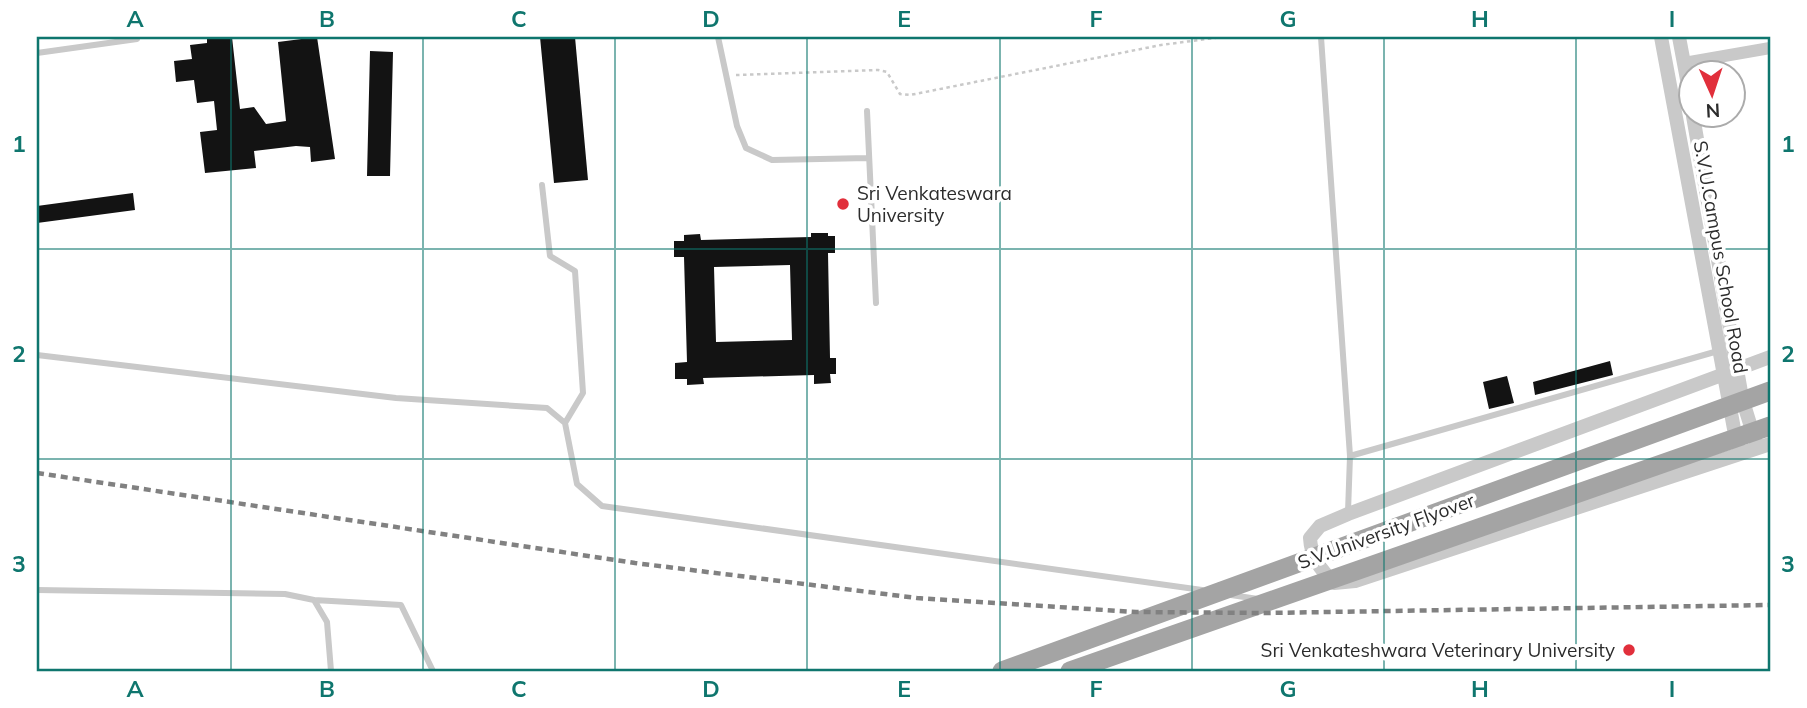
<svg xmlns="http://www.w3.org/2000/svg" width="1807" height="708" font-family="Mulish,sans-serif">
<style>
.building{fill:#131313;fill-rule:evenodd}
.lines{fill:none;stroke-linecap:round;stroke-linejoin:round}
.path{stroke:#c9c9c9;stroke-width:2.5;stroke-dasharray:3.5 3.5;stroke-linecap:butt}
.service{stroke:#c9c9c9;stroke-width:6}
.minor{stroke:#c9c9c9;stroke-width:12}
.tertiary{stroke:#c9c9c9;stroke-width:14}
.primary{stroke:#a4a4a4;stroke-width:19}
.rail{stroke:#818181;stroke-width:4.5;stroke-dasharray:7 5;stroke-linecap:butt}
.grid{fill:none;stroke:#0f766e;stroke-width:2;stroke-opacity:0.55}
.poi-dot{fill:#e12f3b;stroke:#fff;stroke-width:2.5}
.labels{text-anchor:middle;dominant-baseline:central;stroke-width:7;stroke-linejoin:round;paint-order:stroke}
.poi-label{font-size:19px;fill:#2c2c2c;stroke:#fff;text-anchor:start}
.street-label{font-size:19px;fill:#2c2c2c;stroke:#fff}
.neatline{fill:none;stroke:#0f766e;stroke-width:2.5}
.grid-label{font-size:23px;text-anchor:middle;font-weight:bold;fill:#0f766e}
</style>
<rect width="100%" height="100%" fill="#fff"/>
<!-- building -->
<path class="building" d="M207 37H232L240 109 254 107 266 124 286 121 278 42 317 37 335 159 311 162 310 147 296 146 254 151 256 168 205 173 200 132 217 130 214 101 197 103 194 80 176 82 174 61 192 59 190 45 207 43Z
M540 37H575L588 180 554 183Z
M370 51 393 52 390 176H367Z
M133 193 135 210 37 223V206Z
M811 233H828V236H835V253H828L830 358H836V374H830L831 383 814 384V375L703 378 704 384 687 385V379H675V363L687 362 684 257H674V241H684V235L700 234 701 240 811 237ZM790 265 792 340 716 342 714 267Z
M1610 361 1613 375 1535 395 1533 382Z
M1507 376 1514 403 1489 409 1483 382Z"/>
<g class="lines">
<!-- path -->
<path class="path" d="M736 75 878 70 887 72 900 94 910 95 1161 45 1222 37"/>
<!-- service -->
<path class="service" d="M718 37 737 126 746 148 772 160 868 158
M1321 37 1350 456 1348 512
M37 53 137 39
M867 111 876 303
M542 185 550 256 575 271 583 393 565 423
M37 355 396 398 547 408 565 423 577 484 602 506 1202 590
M1350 456 1718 351
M37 590 285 594 314 600 327 622 331 671
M1231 595 1258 599
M314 600 401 605 433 671"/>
<!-- minor -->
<path class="minor" d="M1684 63 1770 48"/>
<!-- tertiary -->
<path class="tertiary" d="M1661 37 1737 445
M1679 37 1692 106
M1693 116 1742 398 1755 440
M1770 357 1348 514 1320 526 1310 538C1311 557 1320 569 1334 583L1355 581 1770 444"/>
<!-- primary -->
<path class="primary" d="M1002 671 1770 391
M1070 671 1770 426"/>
<!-- rail -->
<path class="rail" d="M37 473 635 563 917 598 1136 612 1264 613 1770 605"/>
</g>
<!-- grid -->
<path class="grid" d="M231 37V671M423 37V671M615 37V671M807 37V671M1000 37V671M1192 37V671M1384 37V671M1576 37V671M37 249H1770M37 459H1770"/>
<!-- markers -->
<g class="poi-dot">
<circle cx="843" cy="204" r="7"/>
<circle cx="1629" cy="650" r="7"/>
</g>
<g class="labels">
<!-- poi labels -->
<g class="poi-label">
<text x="857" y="193">Sri Venkateswara<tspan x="857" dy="22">University</tspan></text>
<text x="1615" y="650" text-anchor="end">Sri Venkateshwara Veterinary University</text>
</g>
<!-- street labels -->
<g class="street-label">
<text transform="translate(1721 257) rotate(80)">S.V.U.Campus School Road</text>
<text transform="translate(1386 531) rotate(-20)">S.V.University Flyover</text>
</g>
</g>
<!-- border -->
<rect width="1807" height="708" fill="none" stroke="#ffffff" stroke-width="77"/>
<!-- north arrow -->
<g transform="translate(1712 94) rotate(177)"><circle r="33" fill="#ffffff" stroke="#ababab" stroke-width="2"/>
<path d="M0-5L12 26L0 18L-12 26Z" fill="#e12f3b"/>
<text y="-10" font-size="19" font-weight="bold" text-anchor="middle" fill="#2c2c2c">N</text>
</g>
<rect x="38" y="38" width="1731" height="632" class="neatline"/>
<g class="grid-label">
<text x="135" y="27">A</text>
<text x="327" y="27">B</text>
<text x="519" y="27">C</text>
<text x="711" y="27">D</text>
<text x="904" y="27">E</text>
<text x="1096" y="27">F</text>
<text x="1288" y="27">G</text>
<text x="1480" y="27">H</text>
<text x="1672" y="27">I</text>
<text x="19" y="152">1</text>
<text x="1788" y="152">1</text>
<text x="19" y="362">2</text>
<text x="1788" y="362">2</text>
<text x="19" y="572">3</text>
<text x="1788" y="572">3</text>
<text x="135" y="697">A</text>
<text x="327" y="697">B</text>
<text x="519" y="697">C</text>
<text x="711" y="697">D</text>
<text x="904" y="697">E</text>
<text x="1096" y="697">F</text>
<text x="1288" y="697">G</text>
<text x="1480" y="697">H</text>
<text x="1672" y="697">I</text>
</g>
</svg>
